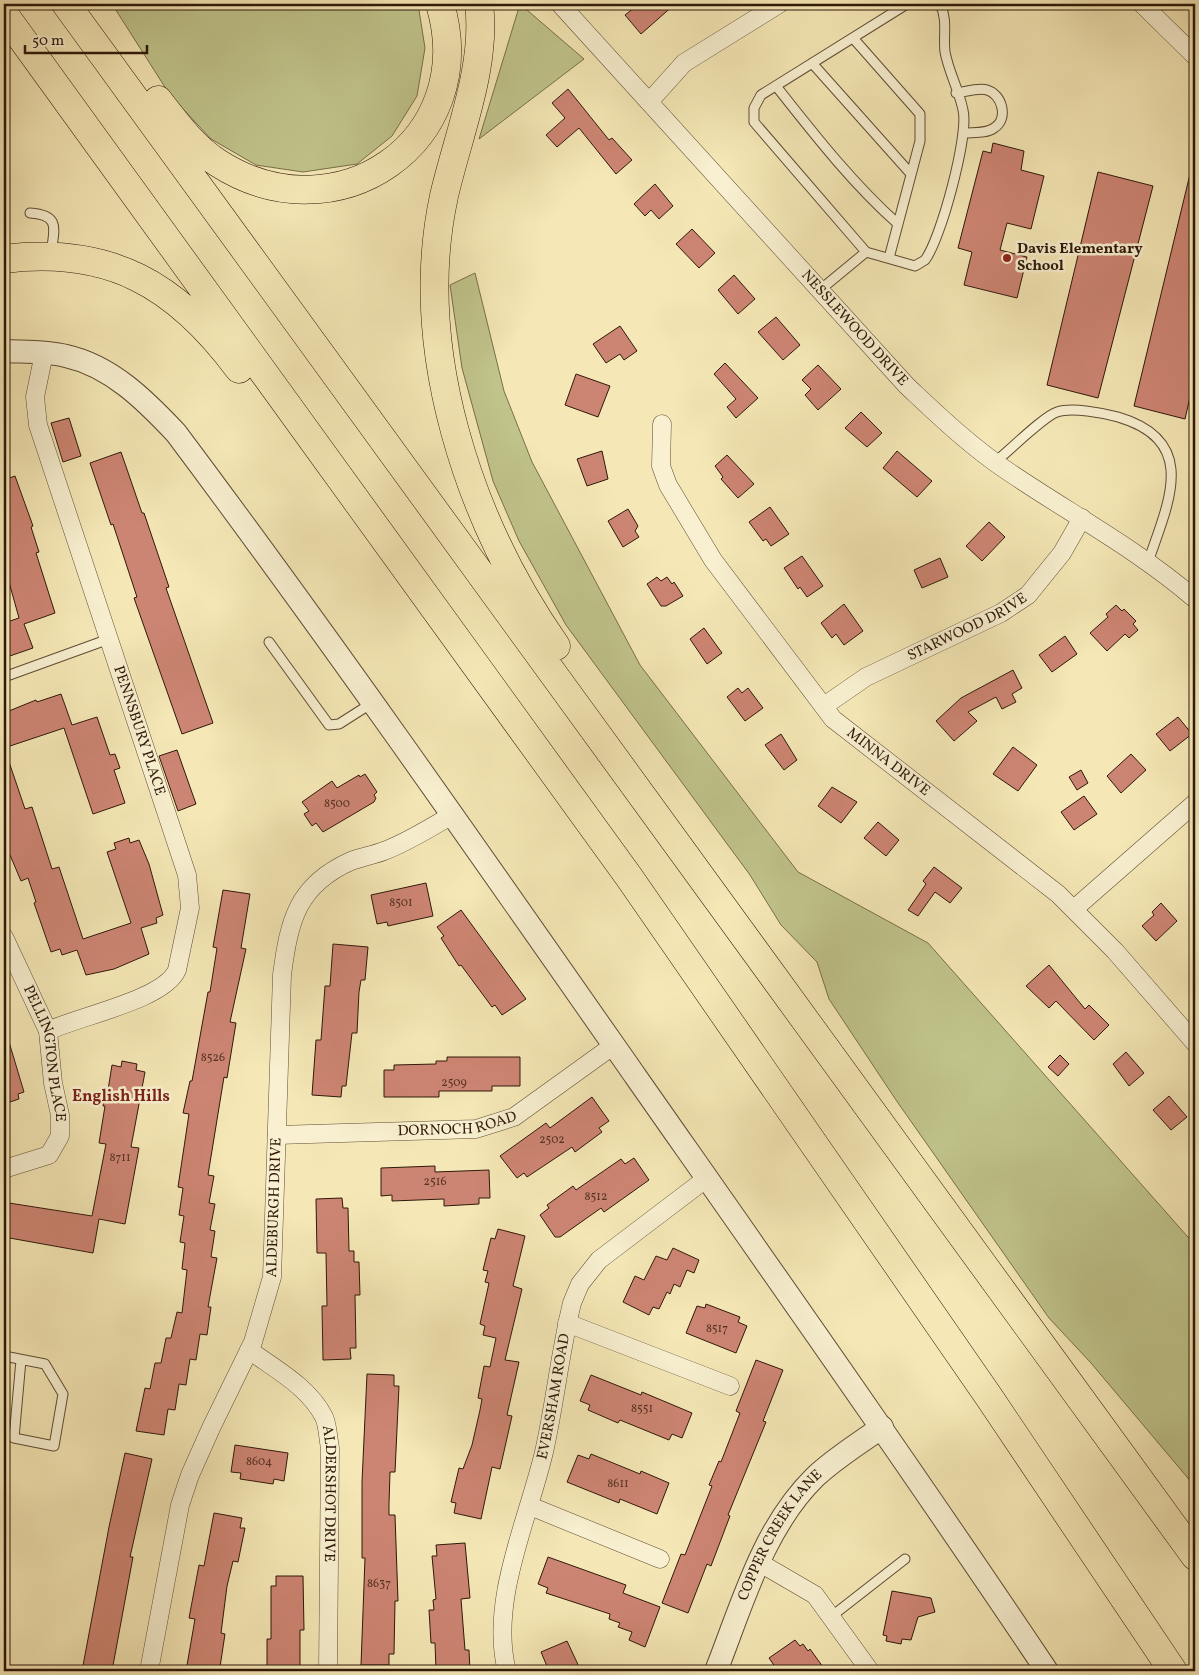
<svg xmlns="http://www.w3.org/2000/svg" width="1199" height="1675" font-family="Vollkorn,serif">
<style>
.green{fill:#c0c48b;stroke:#786e4a}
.building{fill:#cd8573;stroke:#2f180a}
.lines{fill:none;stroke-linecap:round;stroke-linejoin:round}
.service-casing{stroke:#604c35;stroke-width:11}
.minor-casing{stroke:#604c35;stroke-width:19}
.tertiary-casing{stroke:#604c35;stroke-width:24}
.motorway-casing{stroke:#2f180a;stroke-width:29}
.service{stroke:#f8f0d0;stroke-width:9}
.minor{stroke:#f8f0d0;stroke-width:18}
.tertiary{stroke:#f8f0d0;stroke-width:22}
.motorway{stroke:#f5e8b6;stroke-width:28}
.poi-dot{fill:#8f2418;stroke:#f8f0d0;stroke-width:2}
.labels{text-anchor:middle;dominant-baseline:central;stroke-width:5;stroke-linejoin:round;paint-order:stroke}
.number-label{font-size:12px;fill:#563324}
.poi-label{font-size:15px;font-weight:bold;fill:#2f180a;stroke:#f8f0d0;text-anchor:start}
.street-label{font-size:15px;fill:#2f180a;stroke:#f8f0d0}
.neighbourhood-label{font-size:16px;font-weight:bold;fill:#7a1f14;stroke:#f8f0d0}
</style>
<rect width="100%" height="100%" fill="#f5e8b6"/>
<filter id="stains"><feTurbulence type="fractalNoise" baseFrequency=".004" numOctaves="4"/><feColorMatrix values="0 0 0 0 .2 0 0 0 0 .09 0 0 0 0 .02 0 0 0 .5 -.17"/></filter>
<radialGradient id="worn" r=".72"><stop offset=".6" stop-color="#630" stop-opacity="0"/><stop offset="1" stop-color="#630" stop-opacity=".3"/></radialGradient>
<!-- green -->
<path class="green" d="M112 4H418L425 48 417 96 392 136 357 164 303 172 256 165 211 139 170 95Z
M520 4 584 59 479 139Z
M475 273 504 391 532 462 640 665 798 872 928 943 1195 1245V1490L1192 1483 1091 1363 1049 1318 896 1100 829 999 817 962 781 925 750 875 566 625 519 541 493 481 462 368 450 285Z"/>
<!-- building -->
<path class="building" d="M639 4H675L641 34 625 15Z
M568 89 609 140 612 138 632 160 616 174 579 128 557 147 546 135 565 118 552 103Z
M993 143 1024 151 1021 170 1044 176 1031 229 1007 223 1000 250 1027 257 1017 298 964 285 972 252 958 248 983 151 991 153Z
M1191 170H1195V394L1191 393 1185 419 1134 406Z
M1098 172 1153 186 1098 398 1047 385Z
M655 184 673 206 659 219 651 210 645 216 634 204Z
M692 229 715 253 699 268 676 244Z
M734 275 755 299 738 314 718 290Z
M776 317 800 345 783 360 758 332Z
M620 326 637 351 624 360 620 354 606 363 593 344Z
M725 363 758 398 736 418 727 407 736 399 714 374Z
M818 365 841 389 818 410 805 395 811 389 802 380Z
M576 374 610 386 598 417 565 405Z
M861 412 882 433 867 447 845 428Z
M69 418 81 456 63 462 51 423Z
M602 451 608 479 587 486 577 459Z
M897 451 932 481 917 497 883 468Z
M121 452 142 513H144L169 587 166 588 213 723 182 734 134 598 137 597 113 524 111 525 90 463Z
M727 455 754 484 738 498 721 479 723 477 715 466Z
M15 476 33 526 31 527 39 552 36 553 55 613 24 624 33 648 4 658V623L19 618 4 564V480Z
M770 507 789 534 771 546 766 539 763 541 749 522Z
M628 509 638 526 635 531 639 537 623 547 608 521Z
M989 522 1005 537 982 561 966 546Z
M802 556 823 586 807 597 800 587 798 589 784 568Z
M940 558 948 577 922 588 914 570Z
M657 577 661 581 667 577 672 584 674 582 683 596 666 606H661L647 584Z
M844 604 863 631 844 645 836 634 832 638 821 623Z
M1116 605 1122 611 1124 609 1136 621 1133 624 1138 630 1129 638 1125 634 1107 651 1090 633 1108 617 1106 614Z
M704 628 722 653 707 664 690 639Z
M1065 636 1077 654 1052 672 1039 655Z
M1013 670 1022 688 1012 694 1016 702 1002 709 996 697 968 712 977 721 954 741 936 721 961 698Z
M738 688 742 693 748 688 763 708 745 721 727 697Z
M61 694 72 725 97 717 110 755 115 754 120 768 114 770 125 803 93 814 64 728 4 748V713L36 700 37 702Z
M1178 717 1192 734 1170 751 1156 734Z
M781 734 797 760 784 770 765 745Z
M1013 747 1037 765 1018 791 993 774Z
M177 750 196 804 178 811 159 756Z
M6 753 25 809 32 807 52 869 59 867 83 939 131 923 107 852 116 849 114 843 129 838 130 843 139 840 149 864 163 915 156 918 157 923 141 928 149 954 114 969 86 975 77 950 62 955 60 949 51 952 34 903 36 902 28 878 21 881 10 855 4 857V754Z
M1131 754 1146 770 1121 793 1107 776Z
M1081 770 1088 783 1077 790 1069 777Z
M365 774 377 792 374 795 376 798 374 802 323 832 316 823 312 826 304 814 309 811 302 802 332 781 337 788 359 775 360 777Z
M832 787 857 802 841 823 818 806Z
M1084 796 1097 814 1074 830 1061 812Z
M878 822 899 840 886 856 864 838Z
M934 867 962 888 950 903 935 892 918 916 908 910 926 884 923 881Z
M426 883 433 916 388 926 387 922 377 924 371 895Z
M223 890 250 894 241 948 246 949 230 1022 236 1023 227 1078 224 1077 208 1175 214 1176 209 1203 215 1204 210 1230 215 1231 211 1257 217 1258 208 1307H211L207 1335 200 1334 196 1360 190 1359 186 1385 179 1384 175 1410 168 1409 164 1435 136 1431 145 1388 150 1389 155 1363H161L166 1338H171L177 1312 182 1313 187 1270 182 1269 185 1243 180 1242 184 1216 179 1215 183 1188 178 1187 189 1114 183 1113 190 1081H192L208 992H210L217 948 213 947Z
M1161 903 1177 921 1156 941 1142 926 1154 915 1152 912Z
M461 910 526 999 502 1015 495 1005 492 1007 461 965 459 966 441 938 444 936 437 927Z
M333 944 368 947 365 980H361L359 992 357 1033H352L346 1086H342L341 1097 312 1095 316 1040H321L325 986H330Z
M1049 965 1085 1009 1089 1005 1109 1025 1094 1040 1056 1001 1049 1008 1026 986Z
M4 1032H6L24 1092 18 1094 19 1099 4 1104Z
M1126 1052 1144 1073 1129 1086 1113 1064Z
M1060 1055 1069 1064 1058 1076 1048 1067Z
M447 1057H520V1086H492V1091H439V1097H384V1070H394V1065L436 1064V1061H447Z
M122 1061 137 1064 136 1070 145 1072 131 1147 139 1148 125 1224 99 1219 93 1253 4 1237 9 1203 92 1216 106 1144 99 1143 105 1106H103L105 1090H108L112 1065 121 1067Z
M1169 1096 1187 1117 1171 1130 1153 1110Z
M592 1097 609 1121 599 1128 602 1132 575 1152 572 1147 527 1177 524 1173 517 1178 500 1156 546 1123 550 1128Z
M634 1158 649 1180 604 1212 601 1208 560 1237H555L540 1215 549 1208 547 1205 573 1186 576 1190 621 1159 625 1164Z
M435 1166V1172L489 1170 490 1198H479V1204L444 1206V1199L392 1201V1195L381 1196V1168Z
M342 1198 343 1208H348L349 1251H354V1262H359L360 1295H355L356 1348H350L351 1359 323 1360 322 1306H327L326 1253H317L316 1199Z
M498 1229 525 1236 513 1286 522 1289 505 1360 519 1362 507 1415 512 1416 500 1469 492 1467 481 1519 454 1513 456 1503 451 1502 459 1468 463 1469 472 1445 480 1410 482 1399 478 1398 484 1366 490 1367 496 1338 483 1335 485 1326 480 1324 489 1283 485 1282 488 1271 483 1270 491 1238 495 1239Z
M673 1248 699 1260 694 1273 687 1270 680 1287 674 1284 670 1294 667 1292 659 1309 653 1307 649 1315 623 1302 635 1276 644 1280 656 1256 667 1260Z
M706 1304 740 1317 738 1322 747 1326 736 1353 686 1333 697 1306 705 1308Z
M756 1360 783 1370 763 1421 766 1422 728 1515 730 1516 711 1566 707 1564 688 1613 662 1603 681 1554 685 1555 712 1486 709 1485 719 1461 721 1462 740 1413 736 1411Z
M367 1374 394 1375V1386H399L395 1472H390L389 1504V1515H395L398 1601H395L394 1654H389V1665H361L365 1558H362V1482Z
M591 1375 641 1395 642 1392 692 1413 682 1438 672 1434 669 1440 620 1420 618 1423 588 1410 590 1405 580 1401Z
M235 1445 288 1453 284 1481 274 1479 273 1484 240 1479 241 1473 231 1472Z
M125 1453 152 1459 130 1557H133L112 1671H82L109 1527Z
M591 1454 640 1474 641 1471 669 1483 657 1514 620 1499 619 1503 567 1482 578 1455 589 1459Z
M214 1513 242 1518 240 1528H245L238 1562 233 1561 227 1586 221 1633 225 1634 220 1667 215 1666 214 1671H186L195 1619 189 1618 199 1565 204 1566Z
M465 1543 470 1598 461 1599 465 1650H469L470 1671H441V1669L436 1670 435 1643H431L429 1610H434L433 1600 436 1599 432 1556H437L436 1545Z
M548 1557 626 1585 623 1593 660 1607 645 1647 629 1640 632 1632 618 1627 620 1623 609 1619 610 1614 546 1593 548 1588 538 1584Z
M276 1576H303L304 1630H300V1671H267V1639H271V1586H276Z
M892 1591 931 1598 935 1612 918 1617 911 1640 902 1639 901 1644 886 1641 887 1636 883 1635Z
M795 1640 800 1646 803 1644 808 1651 810 1649 823 1667 816 1671H778L769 1658Z
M567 1641 581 1671H549L541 1652Z"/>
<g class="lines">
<!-- service casing -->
<g class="service-casing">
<path id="service" d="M853 38 920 114V141L889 258
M812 63 911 174
M776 86C814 134 852 183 898 224
M956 93C965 92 979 87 987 90 1002 94 1009 119 994 128 986 134 973 132 964 133
M30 213C61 215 54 229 51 254
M866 252 754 122V108L761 95 907 4
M820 290 866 252 915 266C918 264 922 262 925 260 941 239 969 135 963 110 959 90 949 73 945 52 943 35 948 20 940 4
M995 462C1009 451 1044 416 1057 412 1072 407 1103 413 1118 417 1199 441 1169 501 1148 562
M269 642 329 725 339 724 372 703
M4 677 109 639
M4 1356 45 1364 63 1394 54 1446 14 1438 21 1360
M832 1616 905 1559"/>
</g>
<!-- minor casing -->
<g class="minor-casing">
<g id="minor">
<path id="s1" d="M560 4 907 386C937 414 968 444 1003 468 1067 512 1136 548 1195 599"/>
<path d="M1142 4 1195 56"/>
<path d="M649 102 684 63 779 4"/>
<path id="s2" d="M44 353 35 397 38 425 187 875 190 908 177 970C164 1000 79 1016 48 1031"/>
<path id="s3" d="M662 424 661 466 668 485 713 560 833 719 1058 894 1115 951 1195 1043"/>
<path id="s4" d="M824 706 866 677 1001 613 1028 595 1062 553 1082 518"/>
<path d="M1074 909 1195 803"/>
<path id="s5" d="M4 937 48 1031 53 1083 60 1115V1136L49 1155 4 1169"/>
<path id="s6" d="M277 1135 476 1129 514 1117 614 1045"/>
<path d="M567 1323 730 1386"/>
<path id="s7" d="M249 1350C275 1369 309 1387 324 1417 328 1426 328 1438 330 1448L328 1671"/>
<path d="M530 1506 660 1559"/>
<path d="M760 1563 815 1595 870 1671"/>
<path id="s8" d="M149 1671 180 1505 190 1475 211 1428 253 1342 272 1277 282 975C289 921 297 885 351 861 362 857 373 855 384 851 408 842 430 828 452 815"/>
<path id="s9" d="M507 1671C489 1602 528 1520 544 1452 555 1403 560 1352 572 1303L580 1284 599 1260 707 1178"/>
</g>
</g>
<!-- tertiary casing -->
<g class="tertiary-casing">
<g id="tertiary">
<path d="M4 351C24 352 46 351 66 356 111 366 145 400 176 433 334 644 485 861 636 1077 774 1274 913 1471 1047 1671"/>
<path id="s10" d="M716 1671C742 1605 763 1528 815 1477 835 1458 860 1443 882 1427"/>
</g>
</g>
<!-- motorway casing -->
<g class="motorway-casing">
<path id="motorway" d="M66 4 1195 1556
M479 4C487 66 458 135 444 196 411 349 469 521 556 646
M4 14 629 877 989 1397 1173 1671
M158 100C176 123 193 147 218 163 336 239 481 142 440 4
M4 259C110 246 177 285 239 369"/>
</g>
<!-- service -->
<use href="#service" class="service"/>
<!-- minor -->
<use href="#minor" class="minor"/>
<!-- tertiary -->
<use href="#tertiary" class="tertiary"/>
<!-- motorway -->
<use href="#motorway" class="motorway"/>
</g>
<!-- markers -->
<circle class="poi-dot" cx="1007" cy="258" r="5"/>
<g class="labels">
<!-- number labels -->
<g class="number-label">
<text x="337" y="804">8500</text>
<text x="401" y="903">8501</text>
<text x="213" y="1058">8526</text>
<text x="454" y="1083">2509</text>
<text x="552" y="1140">2502</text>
<text x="120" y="1158">8711</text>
<text x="435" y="1182">2516</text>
<text x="596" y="1197">8512</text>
<text x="717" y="1329">8517</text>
<text x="642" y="1409">8551</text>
<text x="259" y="1462">8604</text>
<text x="618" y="1484">8611</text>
<text x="379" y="1584">8637</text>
</g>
<!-- poi labels -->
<g class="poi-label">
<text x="1017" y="249">Davis Elementary<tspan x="1017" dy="17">School</tspan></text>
</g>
<!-- street labels -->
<g class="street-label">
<text stroke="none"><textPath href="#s1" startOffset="438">NESSLEWOOD DRIVE</textPath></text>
<text stroke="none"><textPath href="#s4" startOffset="164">STARWOOD DRIVE</textPath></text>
<text stroke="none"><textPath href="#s2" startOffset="395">PENNSBURY PLACE</textPath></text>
<text stroke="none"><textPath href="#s3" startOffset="419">MINNA DRIVE</textPath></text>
<text stroke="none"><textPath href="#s5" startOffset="125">PELLINGTON PLACE</textPath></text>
<text stroke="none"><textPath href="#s6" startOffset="181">DORNOCH ROAD</textPath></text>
<text stroke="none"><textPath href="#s8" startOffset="485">ALDEBURGH DRIVE</textPath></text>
<text stroke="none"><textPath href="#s9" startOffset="281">EVERSHAM ROAD</textPath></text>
<text stroke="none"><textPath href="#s7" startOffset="179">ALDERSHOT DRIVE</textPath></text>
<text stroke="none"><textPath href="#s10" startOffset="151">COPPER CREEK LANE</textPath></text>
</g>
<!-- neighbourhood labels -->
<g class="neighbourhood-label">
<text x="121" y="1097">English Hills</text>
</g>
</g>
<!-- margin -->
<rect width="1199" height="1675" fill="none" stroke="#f5e8b6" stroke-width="20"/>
<rect x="5" y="5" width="1189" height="1665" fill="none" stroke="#2f180a" stroke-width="2.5"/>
<rect x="10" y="10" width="1179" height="1655" fill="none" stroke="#2f180a"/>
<!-- scale -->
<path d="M25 45v8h122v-8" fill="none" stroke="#2f180a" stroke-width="2.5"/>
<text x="32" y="45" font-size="15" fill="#2f180a" stroke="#f8f0d0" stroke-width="4" paint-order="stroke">50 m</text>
<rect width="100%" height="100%" filter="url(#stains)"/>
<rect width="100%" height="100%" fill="url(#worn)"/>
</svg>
